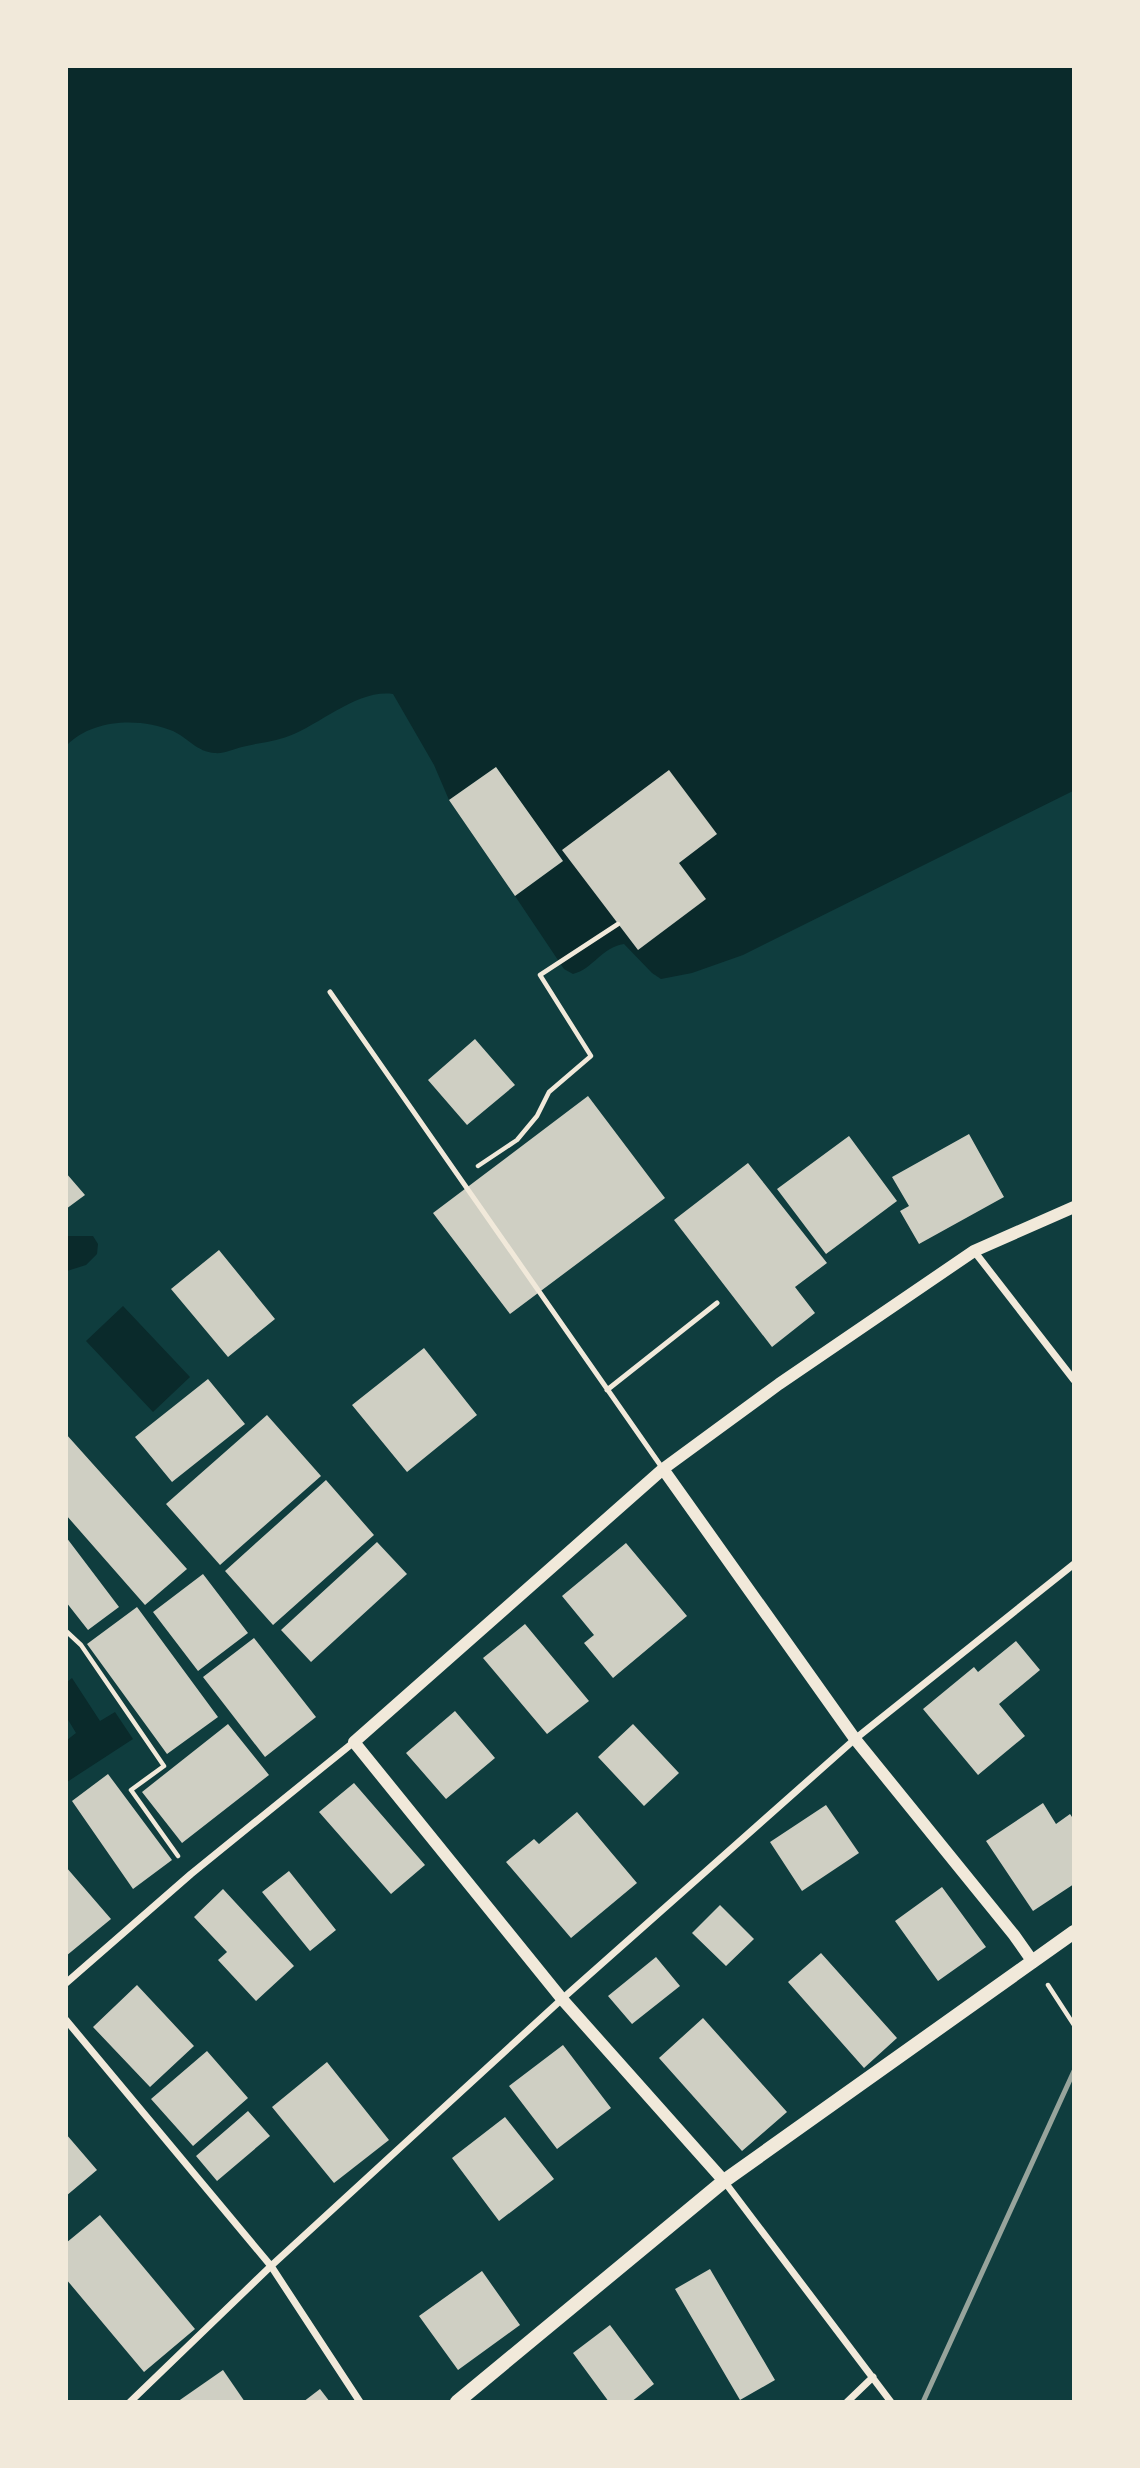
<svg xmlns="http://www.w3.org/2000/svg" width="1140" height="2468" font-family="Karla,sans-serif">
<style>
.water{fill:#0a2a2b}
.building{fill:#cfcfc3}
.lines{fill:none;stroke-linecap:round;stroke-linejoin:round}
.path{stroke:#f1e9da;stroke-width:4.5}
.service{stroke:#f1e9da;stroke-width:5}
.minor{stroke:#f1e9da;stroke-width:7}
.tertiary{stroke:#f1e9da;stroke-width:12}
.secondary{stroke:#f1e9da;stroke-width:14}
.rail{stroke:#97a49c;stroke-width:5}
</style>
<rect width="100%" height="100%" fill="#0f3d3e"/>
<!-- water -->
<path class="water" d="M67 67H1073V791L743 955 692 973 661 979 652 973 624 944C602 947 593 969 573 974L564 969 515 896 563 861 496 767 449 800 434 765 393 694C358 689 321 724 289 736 274 742 257 743 242 747 234 749 223 754 215 753 197 752 188 738 173 731 140 717 92 719 67 745Z
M67 1236H93L98 1244 97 1254 86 1265 67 1271Z
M123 1306 190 1377 153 1412 86 1341Z
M72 1678 100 1721 115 1712 133 1739 67 1782V1740L76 1733 67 1718V1682Z"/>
<!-- building -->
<path class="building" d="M496 767 563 861 515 896 449 800Z
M669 770 717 834 679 863 706 899 638 950 562 850Z
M475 1039 515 1085 467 1125 428 1080Z
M588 1096 665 1198 510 1314 433 1213Z
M969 1134 1004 1197 919 1244 900 1211 909 1206 892 1177Z
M849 1136 897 1201 826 1254 777 1189Z
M748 1163 827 1263 795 1287 815 1313 772 1347 674 1220Z
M66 1173 85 1195 66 1209Z
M219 1250 275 1319 228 1357 171 1289Z
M424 1348 477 1415 407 1472 352 1405Z
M208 1379 245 1424 172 1482 135 1437Z
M267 1415 321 1476 220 1565 166 1504Z
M66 1434 187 1569 145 1605 66 1515Z
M326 1480 374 1535 273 1625 225 1571Z
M66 1537 119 1607 88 1630 66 1602Z
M377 1542 407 1574 311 1662 281 1630Z
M626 1543 687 1616 613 1678 584 1643 594 1635 562 1596Z
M203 1574 248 1633 198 1671 153 1612Z
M137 1607 218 1717 167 1754 87 1644Z
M525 1624 589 1701 547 1734 483 1658Z
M254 1638 316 1717 265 1757 203 1677Z
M1016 1641 1040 1670 999 1704 1025 1736 978 1775 923 1709 974 1667 978 1672Z
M455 1711 495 1758 446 1799 406 1753Z
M228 1724 269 1775 182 1843 142 1792Z
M633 1724 679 1773 644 1806 598 1757Z
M108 1774 172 1860 133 1889 72 1801Z
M354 1783 425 1865 391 1894 319 1812Z
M1043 1803 1056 1824 1070 1814 1074 1820V1884L1033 1911 986 1841Z
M826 1805 859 1853 802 1891 770 1842Z
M577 1812 637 1883 571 1938 506 1862 534 1839 539 1844Z
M66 1867 111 1919 66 1956Z
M289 1871 336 1930 310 1951 262 1892Z
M942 1887 986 1947 938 1981 895 1921Z
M223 1889 294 1966 256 2001 218 1960 227 1952 194 1917Z
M720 1905 754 1939 726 1966 692 1933Z
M821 1953 897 2038 864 2068 788 1982Z
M656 1957 680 1986 632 2024 608 1996Z
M137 1985 194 2046 150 2087 93 2027Z
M703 2018 787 2112 742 2151 659 2058Z
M563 2045 611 2108 557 2149 509 2086Z
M207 2051 248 2098 193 2146 151 2099Z
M327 2062 389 2140 334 2183 272 2107Z
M248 2111 270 2136 217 2181 196 2156Z
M505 2117 554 2179 499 2221 452 2158Z
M66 2134 97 2170 66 2196Z
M100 2215 195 2329 144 2372 66 2279V2243Z
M710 2269 775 2380 740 2400 675 2289Z
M482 2271 520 2325 458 2370 419 2316Z
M610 2325 654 2384 631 2402H609L573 2353Z
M223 2370 245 2402H177Z
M320 2389 330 2402H303Z"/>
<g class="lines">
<!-- path -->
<path class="path" d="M478 1166 517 1140 537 1116 549 1092 591 1056 540 975 618 924
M66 1631 81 1645 164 1766 131 1790 178 1856
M1048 1985 1074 2025"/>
<!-- service -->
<path class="service" d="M330 992 663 1469
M607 1390 717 1303"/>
<!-- minor -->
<path class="minor" d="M974 1251 1074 1380
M66 1983 191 1874 354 1742
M66 2020 271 2266 360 2402
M724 2181 891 2402
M130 2402 271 2266 562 1999 855 1739 1074 1564
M847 2402 873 2377"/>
<!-- tertiary -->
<path class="tertiary" d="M663 1469 855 1739 1014 1935 1033 1962
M724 2181 562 1999 354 1742 663 1469 779 1384 974 1251 1074 1207"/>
<!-- secondary -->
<path class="secondary" d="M457 2402 724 2181 1074 1932"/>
<!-- rail -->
<path class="rail" d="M923 2402 1074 2071"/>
</g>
<!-- border -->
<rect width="1140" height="2468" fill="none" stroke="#f1e9da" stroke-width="136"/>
</svg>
